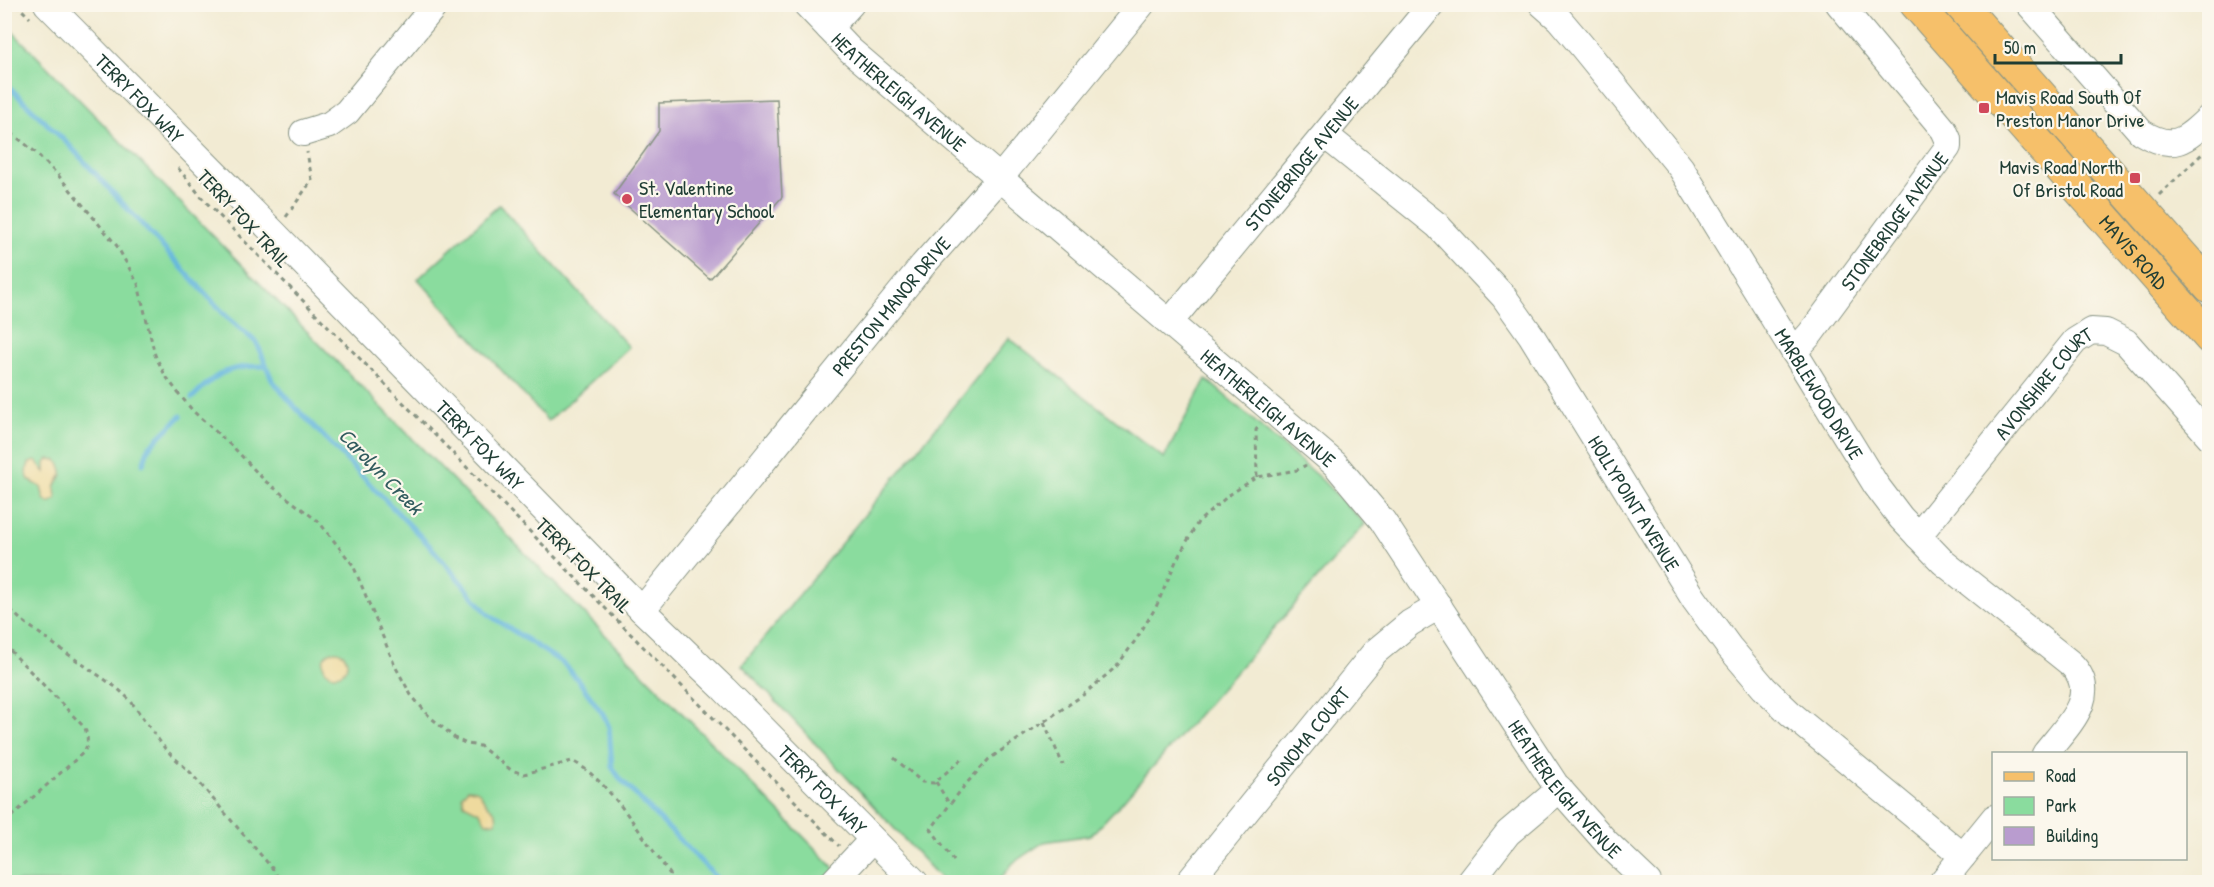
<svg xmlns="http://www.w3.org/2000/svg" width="2214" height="887" font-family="'Patrick Hand',sans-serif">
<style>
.green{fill:#8adc9e;stroke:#548c69;stroke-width:1.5}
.sand{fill:#eeda9e;stroke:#868c69;stroke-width:1.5}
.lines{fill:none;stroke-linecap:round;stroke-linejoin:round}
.stream{stroke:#61b5dd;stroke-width:5}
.building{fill:#b99ccf}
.minor-casing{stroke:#889484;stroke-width:28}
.major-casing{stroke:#889484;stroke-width:34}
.path{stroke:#889484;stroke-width:3;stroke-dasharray:4.5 4.5;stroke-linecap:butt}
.minor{stroke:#fff;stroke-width:26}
.major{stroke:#f6c06b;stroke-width:32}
.poi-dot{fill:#d1495b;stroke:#fbf7ec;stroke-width:2}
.labels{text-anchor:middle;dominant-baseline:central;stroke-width:4.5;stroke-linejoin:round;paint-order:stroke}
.street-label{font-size:20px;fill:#1f3d34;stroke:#fbf7ec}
.poi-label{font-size:20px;fill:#1f3d34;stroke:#fbf7ec;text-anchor:start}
.water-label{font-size:21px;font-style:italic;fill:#305b5e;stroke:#fbf7ec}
</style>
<rect width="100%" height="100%" fill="#fbf7ec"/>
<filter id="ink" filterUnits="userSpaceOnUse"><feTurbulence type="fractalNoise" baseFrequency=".0167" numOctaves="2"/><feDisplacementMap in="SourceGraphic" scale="12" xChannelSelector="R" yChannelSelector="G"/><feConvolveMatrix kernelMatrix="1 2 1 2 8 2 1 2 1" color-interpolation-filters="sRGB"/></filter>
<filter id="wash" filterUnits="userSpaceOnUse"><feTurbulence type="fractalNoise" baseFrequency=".008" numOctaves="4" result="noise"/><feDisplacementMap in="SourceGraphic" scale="24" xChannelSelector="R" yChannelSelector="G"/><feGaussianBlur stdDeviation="1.35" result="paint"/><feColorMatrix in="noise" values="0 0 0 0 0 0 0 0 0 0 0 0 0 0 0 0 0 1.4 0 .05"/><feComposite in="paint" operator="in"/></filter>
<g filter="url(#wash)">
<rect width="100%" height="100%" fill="#f2ebd3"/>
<!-- green -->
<path class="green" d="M5 24 848 882H5Z
M499 205 629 347 548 421 418 279Z
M1009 338 1164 458 1206 379 1322 480 1365 524 1124 800 1091 835 1044 842 1013 863 998 882H944L742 665Z"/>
<!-- sand -->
<path class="sand" d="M49 459 57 460C68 478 59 474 55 488 55 492 56 495 56 499L49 503 44 499 41 487 29 480 26 472 29 463 36 461 45 472V463Z
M323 663a12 12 0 1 1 24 0a12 12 0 1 1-24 0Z
M468 789C472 790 475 789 478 791 482 794 482 797 484 801 490 809 499 810 496 822L486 823 480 812 464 804 462 795Z"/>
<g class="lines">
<!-- stream -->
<path class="stream" d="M4 82 70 146 227 317 257 343 272 380 296 408 431 547 489 615 564 664 578 680 603 714 609 727 612 767 621 780 721 882
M192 398C218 371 229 366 266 366
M143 464 149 447 181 416"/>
</g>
<g id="blocks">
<!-- building -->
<path class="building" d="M777 99 782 197 710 279 614 194 659 131V103Z"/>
</g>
</g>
<g filter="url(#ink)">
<use href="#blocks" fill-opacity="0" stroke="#889484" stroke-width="1.5"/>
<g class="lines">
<!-- minor casing -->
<g class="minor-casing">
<g id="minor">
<path id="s1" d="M47 4 274 233 642 610 724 689 915 882"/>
<path id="s2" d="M806 4 850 50 1335 464 1382 520 1555 784 1607 843 1648 882"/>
<path id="s3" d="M1542 4 1559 19 1581 45 1681 168 1876 485 1901 518 1943 562 2070 663C2103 695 2066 727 2045 754"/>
<path d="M2029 4 2141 132C2173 152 2185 141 2210 117"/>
<path d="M829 28 851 4"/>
<path d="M303 133 329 125 347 112 436 4"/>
<path id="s4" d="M1325 135 1437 225 1504 297 1531 335 1694 599 1729 647 1764 688 1791 714 1963 856"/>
<path id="s5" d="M1170 322 1432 4"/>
<path id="s6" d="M1794 352 1811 333 1948 147V139L1944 130 1839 4"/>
<path id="s7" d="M1918 536 2075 341 2091 331 2106 332 2126 342 2210 437"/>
<path id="s8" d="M642 610 923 265 1000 178 1142 4"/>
<path d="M833 882 872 840"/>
<path id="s9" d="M1189 882 1375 652 1410 623 1439 606"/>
<path d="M1470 882 1508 833 1560 789"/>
<path d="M1942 882 1994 818"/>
</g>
</g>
<!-- major casing -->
<g class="major-casing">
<g id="major">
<path id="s10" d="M1916 4 2210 338"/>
<path d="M1960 4 2210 287"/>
</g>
</g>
<!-- path -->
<path class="path" d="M16 4 30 18
M4 127 34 151 58 175 117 246 138 284 155 355 165 375 179 394 193 411 236 450 265 481 319 522 353 565 395 666 411 695 429 716 456 739 467 744 480 746 511 770 524 774 572 761C610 779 649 848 676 882
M178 168 203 199 839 846
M2159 195 2203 153
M286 217 312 180 307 152
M1257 477 1256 430 1259 426
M4 603 20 619 59 648 117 688 130 700 166 750 190 772 272 868 281 882
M4 644 85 728C88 738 89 745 83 753L4 823
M1044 722 1063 765
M894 758 922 782 934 783 964 757
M936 782 950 805
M954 861 931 829 965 785 989 759 1083 695 1117 666 1137 638 1156 607 1177 559 1198 522 1229 495 1257 477 1297 470 1306 465
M867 874 874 882
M213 882H235"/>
<!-- minor -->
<use href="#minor" class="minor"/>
<!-- major -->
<use href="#major" class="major"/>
</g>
</g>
<!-- markers -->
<g class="poi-dot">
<rect x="1978" y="102" width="12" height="12" rx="3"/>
<rect x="2129" y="172" width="12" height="12" rx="3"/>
<circle cx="627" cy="199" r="6"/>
</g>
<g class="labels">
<!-- street labels -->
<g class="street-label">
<text stroke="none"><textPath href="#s2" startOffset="128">HEATHERLEIGH AVENUE</textPath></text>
<text stroke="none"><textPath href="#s1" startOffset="132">TERRY FOX WAY</textPath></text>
<text stroke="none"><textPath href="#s5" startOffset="206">STONEBRIDGE AVENUE</textPath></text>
<text transform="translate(244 218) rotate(47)">TERRY FOX TRAIL</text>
<text stroke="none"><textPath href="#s6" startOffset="165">STONEBRIDGE AVENUE</textPath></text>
<text stroke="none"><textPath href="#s10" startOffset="330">MAVIS ROAD</textPath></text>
<text stroke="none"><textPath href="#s8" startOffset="393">PRESTON MANOR DRIVE</textPath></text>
<text stroke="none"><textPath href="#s7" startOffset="198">AVONSHIRE COURT</textPath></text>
<text stroke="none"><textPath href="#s3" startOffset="480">MARBLEWOOD DRIVE</textPath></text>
<text stroke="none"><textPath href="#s2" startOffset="614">HEATHERLEIGH AVENUE</textPath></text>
<text stroke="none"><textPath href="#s1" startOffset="618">TERRY FOX WAY</textPath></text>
<text stroke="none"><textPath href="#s4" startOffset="486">HOLLYPOINT AVENUE</textPath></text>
<text transform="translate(584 565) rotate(45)">TERRY FOX TRAIL</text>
<text stroke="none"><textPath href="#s9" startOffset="188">SONOMA COURT</textPath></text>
<text stroke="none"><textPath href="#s2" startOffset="1100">HEATHERLEIGH AVENUE</textPath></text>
<text stroke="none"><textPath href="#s1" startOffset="1104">TERRY FOX WAY</textPath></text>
</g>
<!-- poi labels -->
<g class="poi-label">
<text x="1996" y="96">Mavis Road South Of<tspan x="1996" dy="23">Preston Manor Drive</tspan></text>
<text x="2123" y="166" text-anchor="end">Mavis Road North<tspan x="2123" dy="23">Of Bristol Road</tspan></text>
<text x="639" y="187">St. Valentine<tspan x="639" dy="23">Elementary School</tspan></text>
</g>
<!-- water labels -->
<g class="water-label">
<text transform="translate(381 471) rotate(46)">Carolyn Creek</text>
</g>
</g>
<!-- margin -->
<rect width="2214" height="887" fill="none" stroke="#fbf7ec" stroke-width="24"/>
<!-- legend -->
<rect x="1992" y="752" width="195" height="108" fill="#fbf7ec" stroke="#a3ada2" stroke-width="1.5"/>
<rect x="2004" y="772" width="30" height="9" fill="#f6c06b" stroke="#a3ada2" stroke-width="1.5"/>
<text x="2046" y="782" font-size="18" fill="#1f3d34">Road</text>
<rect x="2004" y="797" width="30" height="18" fill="#8adc9e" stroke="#a3ada2" stroke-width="1.5"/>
<text x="2046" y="812" font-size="18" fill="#1f3d34">Park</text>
<rect x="2004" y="827" width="30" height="18" fill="#b99ccf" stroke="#a3ada2" stroke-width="1.5"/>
<text x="2046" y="842" font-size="18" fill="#1f3d34">Building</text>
<!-- scale -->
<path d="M1995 54v9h126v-9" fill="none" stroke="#1f3d34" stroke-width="3"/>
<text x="2004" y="54" font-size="18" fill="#1f3d34" stroke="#fbf7ec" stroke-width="4.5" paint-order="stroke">50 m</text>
</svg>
